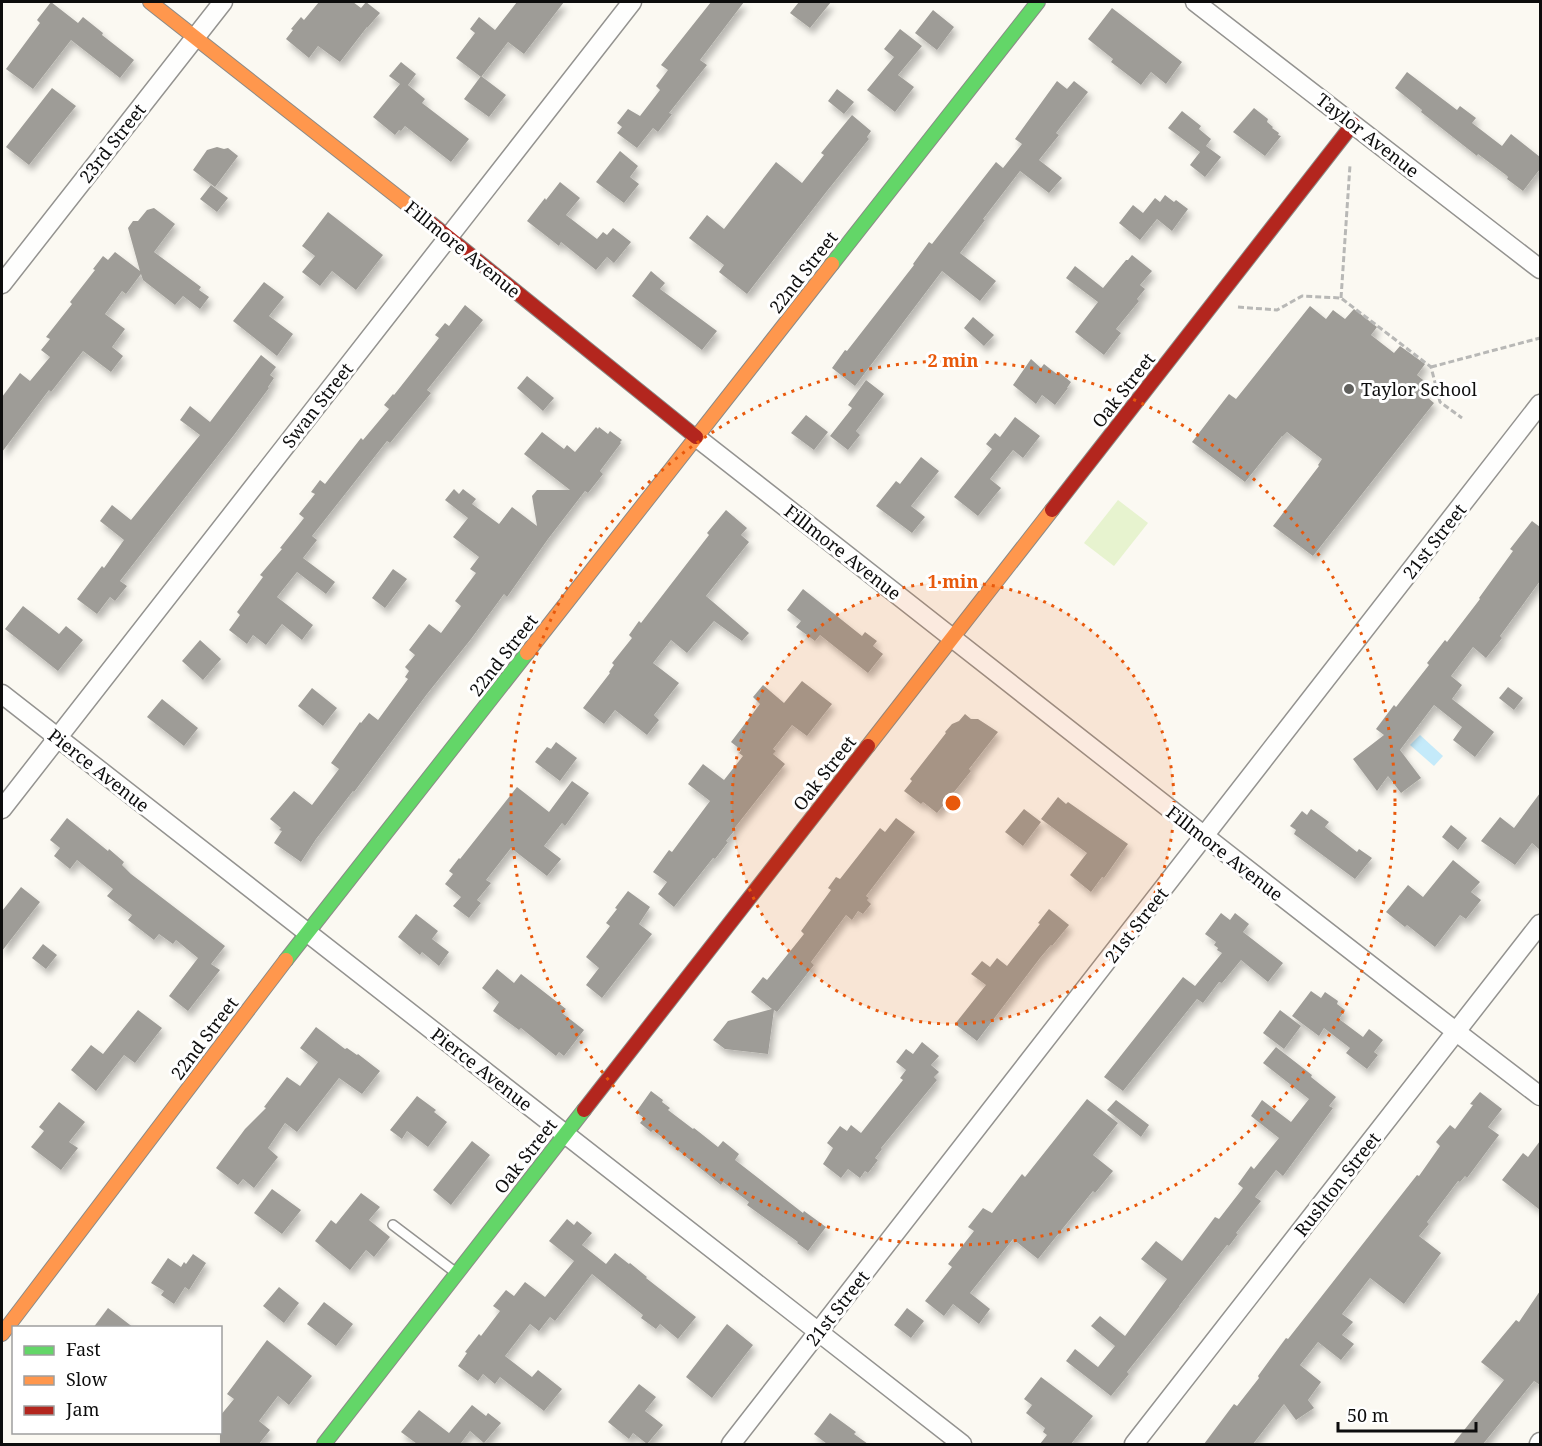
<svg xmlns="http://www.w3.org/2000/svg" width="1542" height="1446" font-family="'Noto Serif',serif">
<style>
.green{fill:#e7f3cf}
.water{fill:#c4eafa}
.building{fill:#9e9c97;filter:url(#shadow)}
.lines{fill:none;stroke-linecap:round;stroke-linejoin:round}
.lane-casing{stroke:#949390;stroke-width:12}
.street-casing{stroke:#949390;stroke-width:21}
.fast-casing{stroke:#8b8a87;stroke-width:16}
.slow-casing{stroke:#8b8a87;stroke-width:16}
.jam-casing{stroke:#8b8a87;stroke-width:16}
.path{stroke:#b8b8b6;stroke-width:3;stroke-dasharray:6 3;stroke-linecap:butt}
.lane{stroke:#fefefd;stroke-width:9}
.street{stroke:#fefefd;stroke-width:18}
.fast{stroke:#63d668;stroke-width:14}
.slow{stroke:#ff974d;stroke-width:14}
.jam{stroke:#b3261e;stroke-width:14}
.ring{fill:none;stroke:#e8590c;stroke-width:3;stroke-dasharray:3 6}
.poi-dot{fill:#60605d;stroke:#fff;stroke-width:2}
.labels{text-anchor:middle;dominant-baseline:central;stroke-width:6;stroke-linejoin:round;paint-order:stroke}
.street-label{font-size:18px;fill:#0d0d0d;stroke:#fff}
.poi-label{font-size:18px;fill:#0d0d0d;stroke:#fff;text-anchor:start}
.centre{fill:#e8590c;stroke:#fff;stroke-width:3}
.ring-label{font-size:18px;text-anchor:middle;font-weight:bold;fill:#e8590c;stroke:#fff;stroke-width:6;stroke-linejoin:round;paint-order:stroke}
</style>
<defs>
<filter id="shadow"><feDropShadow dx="3.5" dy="6" stdDeviation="3" flood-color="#0004"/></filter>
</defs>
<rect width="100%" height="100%" fill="#fbf9f2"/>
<!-- green -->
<path class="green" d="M1118 500 1148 523 1114 566 1084 543Z"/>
<!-- water -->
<path class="water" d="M1420 735 1443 756 1434 766 1410 745Z"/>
<!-- building -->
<path class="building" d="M51 2 78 23 83 17 103 33 102 35 134 60 120 78 71 40 33 89 6 69 40 23 37 20Z
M319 2H353L361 8 366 2 380 13 368 27H367L340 62 318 46 309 58 286 39 293 30 291 29 301 17 304 20Z
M517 2H564L524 54 508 42 481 77 456 58 475 33 470 29 479 17 495 30Z
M711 2H744L700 60 707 65 669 113 672 114 658 132 653 128 637 148 617 133 622 127 617 123 628 109 640 116 660 90 656 86 668 70 661 65Z
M799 2H831L810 28 790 13Z
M1112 8 1182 62 1166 84 1151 72 1141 85 1111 62 1113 59 1088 39Z
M933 10 954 27 937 50 915 33Z
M900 29 922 46 898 75 914 87 895 112 867 90 894 57 884 49Z
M401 62 416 74 408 85 425 99 422 103 469 139 451 162 405 126 401 131 399 130 395 135 373 117 400 84 389 76Z
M1407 72 1457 110 1460 106 1476 118 1472 123 1502 146 1511 134 1540 157V169L1523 191 1507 179 1508 177 1506 175 1478 154 1477 156 1421 112 1422 110 1395 88Z
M481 76 506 95 489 117 464 99Z
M1057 81 1067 89 1074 81 1088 92 1056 133 1059 135 1039 160 1062 178 1049 193 1020 171 983 219 985 220 960 253 996 281 980 301 942 271 855 386 832 368 845 350 847 351 914 265 913 264 929 242 932 244 996 162 1003 168 1022 144 1015 139Z
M52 88 76 106 29 165 6 147Z
M837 89 854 102 844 114 828 101Z
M1254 108 1268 119 1267 122 1273 127 1272 128 1279 133 1278 135 1281 136 1265 156 1233 132Z
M1182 111 1201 126 1199 129 1211 139 1206 146 1221 157 1205 177 1190 165 1200 152 1168 128Z
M852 115 871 131 867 137 869 139 827 191 747 294 719 272 724 265 689 238 707 215 724 229 776 162 802 183 824 155 821 153Z
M217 147 224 149 228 148 238 156 215 187 193 170 207 150Z
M620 151 638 166 630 177 639 184 624 203 596 182Z
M560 182 580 198 566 215 597 239 603 232 607 235 613 228 631 242 614 263 607 257 596 270 561 242 559 246 527 221 545 198 546 200Z
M211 185 228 198 217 212 200 199Z
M1165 195 1174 202 1176 200 1188 209 1172 231 1157 219 1140 240 1119 223 1133 205 1143 213 1155 198 1160 202Z
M154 208 175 224 154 252 201 287 199 290 209 297 200 309 183 296 175 305 143 280 141 274 126 294 122 291 105 314 125 329 112 347 123 356 111 372 83 351 51 392 49 390 2 452V397L20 373 30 381 50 357 41 350 50 339 46 337 72 304 70 302 95 270 93 269 103 256 108 260 115 252 140 271 128 228 133 221H138L147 210Z
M328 212 383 255 356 290 332 271 320 286 302 272 315 256 302 246Z
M1132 255 1152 271 1140 285 1145 289 1137 299 1139 301 1116 329 1121 333 1104 355 1075 332 1098 302 1066 278 1075 266 1103 288 1126 260H1128Z
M651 271 665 283 660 289 717 331 702 350 632 296Z
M264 282 284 297 269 316 293 334 277 356 233 321Z
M465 305 483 320 427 390 431 393 390 443 387 441 312 536 317 540 303 558 335 582 326 594 297 572 277 597 313 625 302 640 282 624 266 645 253 635 247 644 229 630 240 615 237 612 263 577 260 575 282 549 280 548 304 518 299 514 315 494 311 492 320 480 325 484 361 438 363 440 389 409 384 405 393 394 394 395 439 338 435 335 445 323 449 326Z
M1310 306 1326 319 1333 310 1345 319 1354 309 1377 327 1371 335 1394 353 1400 346 1425 364 1417 375 1428 384 1422 393 1434 403 1313 556 1273 526 1319 466 1318 465 1322 459 1287 432 1283 436H1282L1245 482 1192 442 1229 394 1236 399Z
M973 317 994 335 984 346 964 328Z
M261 355 276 367 270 375 274 378 268 387 269 388 234 435 120 581 127 586 115 601 110 597 97 614 77 599 102 566 104 568 124 540 100 521 112 505 131 520 200 435 180 420 190 406 210 422Z
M1031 359 1041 368 1044 364 1058 375 1060 373 1071 382 1067 388H1068L1055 405 1042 395 1036 404 1013 385Z
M527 376 554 398 543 411 517 388Z
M866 380 884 394 856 431 860 435 848 450 830 436 852 408 848 405Z
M806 415 828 432 814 450 791 433Z
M1015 417 1040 436 1023 458 1013 450 990 479 1001 488 978 516 954 497 992 449 986 444 995 433 1000 437Z
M596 427 598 429 599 427 608 434 610 431 622 440 620 442 621 443 600 471 603 474 588 493 585 491 548 539 507 597 504 594 471 639 427 694 354 792 353 791 316 839 301 862 274 843 282 831 279 830 281 828 270 819 294 791 312 805 339 769 331 763 360 722 361 723 369 713 378 720 408 679 405 677 409 671 405 667 415 655 409 650 429 624 441 633 461 606 455 601 476 573 470 569 479 557 453 537 468 518 445 500 454 489 459 494 463 489 476 499 472 504 499 524 512 507 537 526 532 496 537 490H570L524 454 542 432 564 449 567 445 575 452Z
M921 457 939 471 911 506 925 517 912 533 876 506 896 481 900 484Z
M726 510 747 528 741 535 749 542 706 596 749 633 742 641 714 621 687 653 671 640 653 663 679 683 654 715 659 720 647 735 615 710 604 724 583 708 610 673 609 672 614 665 612 663 632 638 629 635 639 621 641 623 709 535 707 533Z
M1532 521 1540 527V581L1500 636 1502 638 1486 658 1473 647 1451 676 1462 685 1452 699 1494 732 1475 757 1453 740 1462 727 1434 705 1400 750 1421 778 1401 793 1388 776 1377 791 1353 759 1384 735 1376 729 1394 705 1396 707 1429 665 1427 663 1445 640 1447 642 1480 599 1479 598 1513 551 1510 549Z
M393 569 407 579 385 608 372 598Z
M803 589 862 636 865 632 877 641 873 646 883 654 868 673 820 635 815 641 796 627 801 621 787 610Z
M23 606 59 634 66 626 83 640 58 671 5 629Z
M200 640 221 659 203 680 182 661Z
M802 681 832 704 807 736 792 725 773 749 776 751 773 754 785 764 733 830 734 831 726 841 728 842 715 859 713 858 674 907 658 894 667 882 653 872 669 850 672 852 710 801 688 784 703 764 724 780 743 756 739 753 741 750 731 742 760 704 753 697 763 685 784 703Z
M1508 687 1523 698 1514 710 1499 698Z
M312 688 337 708 323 726 298 706Z
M162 699 198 728 184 746 147 717Z
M965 714 971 719H978L998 732 969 769 971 771 937 813 923 802 921 804 904 791 912 781 910 779 946 733 945 732 952 724 959 721Z
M556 742 577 758 560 781 535 762 547 747 551 749Z
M572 781 589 793 565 826 562 823 544 846 561 859 547 876 511 848 486 880 491 883 477 900 481 903 469 918 453 906 461 897 445 884 453 874 449 871 459 858 460 859 517 787 549 812Z
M1540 793V850L1532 843 1515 865 1481 841 1500 817 1514 828Z
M1058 797 1066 804 1068 802 1128 844 1104 878 1102 877 1091 892 1070 875 1087 853 1041 819Z
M1024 809 1041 822 1023 846 1005 832Z
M1311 809 1329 822 1325 827 1357 852 1359 849 1372 858 1355 879 1294 834 1296 830 1290 826 1302 811 1307 815Z
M67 818 108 851 109 849 124 862 122 865 131 874 225 946 211 964 220 970 188 1011 169 996 198 958 176 940 173 944 159 934 154 940 128 920 132 915 107 896 113 889 77 860 70 869 54 856 60 848 50 840Z
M896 818 915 832 866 896 869 898 867 900 871 904 863 914 858 911 852 920 846 915 811 962 814 965 777 1012 774 1010 768 1054 725 1049 713 1040 728 1021 772 1009 751 992 763 977 767 980 804 934 801 931 831 890 828 888 836 877 840 879 880 828 885 832Z
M1451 825 1467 838 1458 850 1442 837Z
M1453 860 1480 882 1471 892 1481 900 1466 919 1460 915 1435 947 1407 925 1405 927 1386 912 1408 885 1423 897Z
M21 887 40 902 2 951V911Z
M628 891 650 907 639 924 652 934 602 998 586 985 599 968 586 957 610 926 606 923 617 909 615 908Z
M1049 909 1069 925 1052 946 1051 945 1040 958 977 1041 955 1024 986 985 971 974 982 961 990 967 997 958 1007 966 1040 924 1038 923Z
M1221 913 1230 920 1235 913 1249 924 1243 932 1283 963 1268 982 1241 960 1222 983 1219 982 1203 1003 1197 999 1123 1091 1104 1077 1183 977 1195 986 1222 953 1217 950 1218 948 1214 945 1216 942 1205 934Z
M416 914 438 931 432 939 449 952 439 966 422 952 420 955 398 937Z
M43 944 57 955 46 969 32 958Z
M497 969 514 983 521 974 566 1009 562 1013 584 1030 564 1056 559 1052 556 1056 521 1028 519 1030 493 1011 499 1002 482 988Z
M1311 991 1321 998 1325 992 1338 1001 1337 1004 1345 1010 1339 1019 1363 1037 1369 1029 1383 1040 1374 1052 1378 1055 1367 1069 1346 1053 1350 1048 1324 1028 1319 1036 1292 1016Z
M138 1010 162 1028 135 1063 124 1055 96 1091 71 1070 91 1045 103 1054Z
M1280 1010 1301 1026 1284 1049 1263 1033Z
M316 1027 345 1049 347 1048 357 1055 358 1054 380 1071 362 1094 339 1078 297 1132 285 1123 268 1148 278 1157 254 1188 243 1179 238 1185 216 1168 245 1129 266 1108 264 1107 287 1077 300 1086 318 1062 300 1048Z
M922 1042 939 1056 931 1065 939 1072 934 1077 937 1080 881 1148 882 1149 875 1158 878 1160 868 1173 865 1171 860 1178 848 1169 841 1178 823 1164 833 1148 827 1143 840 1126 847 1131 851 1125 861 1133 903 1080 900 1078 906 1070 896 1062 906 1049 913 1054Z
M1276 1047 1312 1075 1311 1077 1336 1097 1329 1106 1333 1108 1283 1176 1276 1170 1255 1197 1261 1201 1236 1233 1238 1234 1229 1246 1227 1245 1179 1306V1307L1127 1372 1129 1374 1111 1396 1066 1361 1075 1349 1098 1367 1115 1346 1091 1326 1100 1316 1125 1336 1167 1279 1141 1259 1156 1241 1182 1261 1215 1217 1219 1219 1243 1188 1238 1184 1251 1166 1254 1169 1279 1138 1251 1116 1262 1100 1291 1122 1309 1099 1263 1063Z
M651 1091 663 1100 662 1102 670 1108 668 1110 693 1129 694 1128 718 1147 723 1141 739 1154 735 1160 803 1213 804 1211 826 1227 808 1251 797 1243 798 1242 747 1205 749 1202 723 1182 721 1185 653 1130 651 1132 640 1123 644 1118 636 1112Z
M1480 1092 1502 1109 1488 1127 1499 1135 1467 1178 1465 1176 1460 1182 1458 1181 1427 1222 1429 1224 1419 1236 1441 1253 1404 1304 1370 1278 1342 1314 1353 1322 1342 1335 1354 1344 1341 1360 1318 1342 1300 1365 1321 1382 1308 1400 1314 1408 1296 1420 1284 1404 1253 1444H1204L1234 1404 1237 1406 1259 1378 1258 1376 1280 1346 1286 1338 1288 1339 1417 1175 1419 1176 1440 1146 1436 1142 1450 1125 1455 1129 1473 1105 1470 1104Z
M417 1096 436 1110 434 1112 447 1122 428 1147 407 1131 402 1139 390 1130Z
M1087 1099 1118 1123 1093 1155 1113 1171 1095 1193 1093 1191 1038 1259 1013 1239 970 1293 990 1309 979 1324 953 1304 944 1316 925 1301 952 1267 948 1264 974 1231 968 1227 983 1208 992 1213 1022 1174 1025 1177Z
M1116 1100 1149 1125 1141 1137 1107 1110Z
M59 1102 85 1122 69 1142 78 1148 61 1170 31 1147 44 1131 39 1127Z
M472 1141 490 1155 451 1205 433 1190Z
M1540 1141V1210L1502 1180 1523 1153 1528 1157Z
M272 1189 301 1210 282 1234 254 1213Z
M361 1193 380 1207 369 1220 390 1237 374 1257 366 1250 350 1270 315 1241 331 1220 336 1224Z
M567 1219 574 1225 577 1221 592 1233 582 1245 606 1264 615 1253 629 1264 630 1263 647 1277 646 1278 696 1317 678 1339 660 1324 656 1329 641 1318 643 1315 592 1274 555 1321 550 1317 539 1331 530 1324 505 1356 532 1377 538 1370 562 1389 544 1411 500 1377 495 1384 483 1374 478 1381 458 1366 467 1353 465 1352 479 1334 481 1336 500 1311 493 1306 506 1290 514 1296 525 1282 545 1297 574 1261 549 1241Z
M193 1254 206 1263 189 1290 185 1287 174 1304 161 1295 164 1291 151 1283 168 1258 181 1267 184 1262 186 1264Z
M279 1287 299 1303 284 1323 263 1306Z
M1540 1291V1385L1534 1381 1483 1444H1453L1504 1380 1481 1362 1516 1320 1519 1322Z
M324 1302 353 1324 336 1346 307 1324Z
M108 1308 134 1328H93Z
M907 1308 924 1321 911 1338 894 1325Z
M727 1324 753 1345 712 1398 686 1377Z
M267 1340 312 1376 289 1405 278 1396 259 1421 270 1430 259 1444H220V1416L234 1399 227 1394Z
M1041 1377 1093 1416 1071 1444H1040L1047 1435 1043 1432 1045 1428 1026 1413 1032 1405 1024 1399Z
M639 1384 656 1397 645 1411 663 1425 647 1444 633 1433 629 1439 608 1422Z
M472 1405 486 1416 488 1413 501 1423 484 1443 470 1431 461 1443 463 1444H417L401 1432 419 1410 449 1433Z
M830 1413 856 1432 854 1434 868 1444H827L814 1434Z"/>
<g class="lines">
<!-- lane casing -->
<g class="lane-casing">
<path id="lane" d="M393 1225 455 1272"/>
</g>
<!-- street casing -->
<g class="street-casing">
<path id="street" d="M1195 2 1540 269
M2 284 223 2
M696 437C978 657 1257 880 1540 1096
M2 694 962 1444
M2 809 632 2
M731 1444 1540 404
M1134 1444 1540 924
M1539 1444 1540 1442"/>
</g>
<!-- fast casing -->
<g class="fast-casing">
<path id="fast" d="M832 264 1038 2
M286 960 527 653
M324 1444 584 1110"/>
</g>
<!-- slow casing -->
<g class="slow-casing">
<path id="slow" d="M150 2 422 216
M527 653 832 264
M868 746 1052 510
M2 1334 286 960"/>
</g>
<!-- jam casing -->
<g class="jam-casing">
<path id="jam" d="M422 216 696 437
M1052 510 1353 124
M584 1110 868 746"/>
</g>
<!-- path -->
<path class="path" d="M1341 298 1350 165
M1238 307 1277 310 1302 296 1341 298 1431 367 1440 402 1462 418
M1431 367 1540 338"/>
<!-- lane -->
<use href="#lane" class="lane"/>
<!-- street -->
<use href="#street" class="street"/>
<!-- fast -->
<use href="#fast" class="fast"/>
<!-- slow -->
<use href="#slow" class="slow"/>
<!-- jam -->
<use href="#jam" class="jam"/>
</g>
<!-- distance rings -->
<circle cx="953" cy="803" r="221" fill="#e8590c" fill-opacity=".12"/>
<g class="ring">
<circle cx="953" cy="803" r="221"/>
<circle cx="953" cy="803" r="442"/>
</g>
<!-- markers -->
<circle class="poi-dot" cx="1349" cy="389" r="6"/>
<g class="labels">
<!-- street labels -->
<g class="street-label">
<text transform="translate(1368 135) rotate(38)">Taylor Avenue</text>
<text transform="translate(112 143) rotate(-52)">23rd Street</text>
<text transform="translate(463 249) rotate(39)">Fillmore Avenue</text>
<text transform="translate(803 272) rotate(-52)">22nd Street</text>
<text transform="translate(1123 390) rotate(-52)">Oak Street</text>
<text transform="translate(317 405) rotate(-52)">Swan Street</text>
<text transform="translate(1434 541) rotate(-52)">21st Street</text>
<text transform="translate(843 552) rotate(38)">Fillmore Avenue</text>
<text transform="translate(503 655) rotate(-52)">22nd Street</text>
<text transform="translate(99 770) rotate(38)">Pierce Avenue</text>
<text transform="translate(824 773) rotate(-52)">Oak Street</text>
<text transform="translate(1225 853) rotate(38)">Fillmore Avenue</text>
<text transform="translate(1136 925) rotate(-52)">21st Street</text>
<text transform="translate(204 1038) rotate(-53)">22nd Street</text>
<text transform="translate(482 1069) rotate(38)">Pierce Avenue</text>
<text transform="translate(525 1156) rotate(-52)">Oak Street</text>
<text transform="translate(1337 1184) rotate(-52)">Rushton Street</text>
<text transform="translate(837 1308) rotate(-52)">21st Street</text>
</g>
<!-- poi labels -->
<g class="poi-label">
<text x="1361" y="389">Taylor School</text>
</g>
</g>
<circle cx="953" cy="803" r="9" class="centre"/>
<g class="ring-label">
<text x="953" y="367">2 min</text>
<text x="953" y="588">1 min</text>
</g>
<!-- border -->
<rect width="1542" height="1446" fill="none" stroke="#0d0d0d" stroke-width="6"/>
<!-- legend -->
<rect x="12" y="1326" width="210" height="108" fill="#ffffff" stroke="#9e9e9e" stroke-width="1.5"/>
<rect x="24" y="1346" width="30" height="9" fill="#63d668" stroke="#9e9e9e" stroke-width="1.5"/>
<text x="66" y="1356" font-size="18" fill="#0d0d0d">Fast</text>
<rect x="24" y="1376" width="30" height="9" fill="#ff974d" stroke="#9e9e9e" stroke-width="1.5"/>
<text x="66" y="1386" font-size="18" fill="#0d0d0d">Slow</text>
<rect x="24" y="1406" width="30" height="9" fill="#b3261e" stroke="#9e9e9e" stroke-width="1.5"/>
<text x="66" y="1416" font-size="18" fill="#0d0d0d">Jam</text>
<!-- scale -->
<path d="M1338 1422v9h138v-9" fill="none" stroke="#0d0d0d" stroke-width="3"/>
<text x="1347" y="1422" font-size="18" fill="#0d0d0d" stroke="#ffffff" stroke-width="4.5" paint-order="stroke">50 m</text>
</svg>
